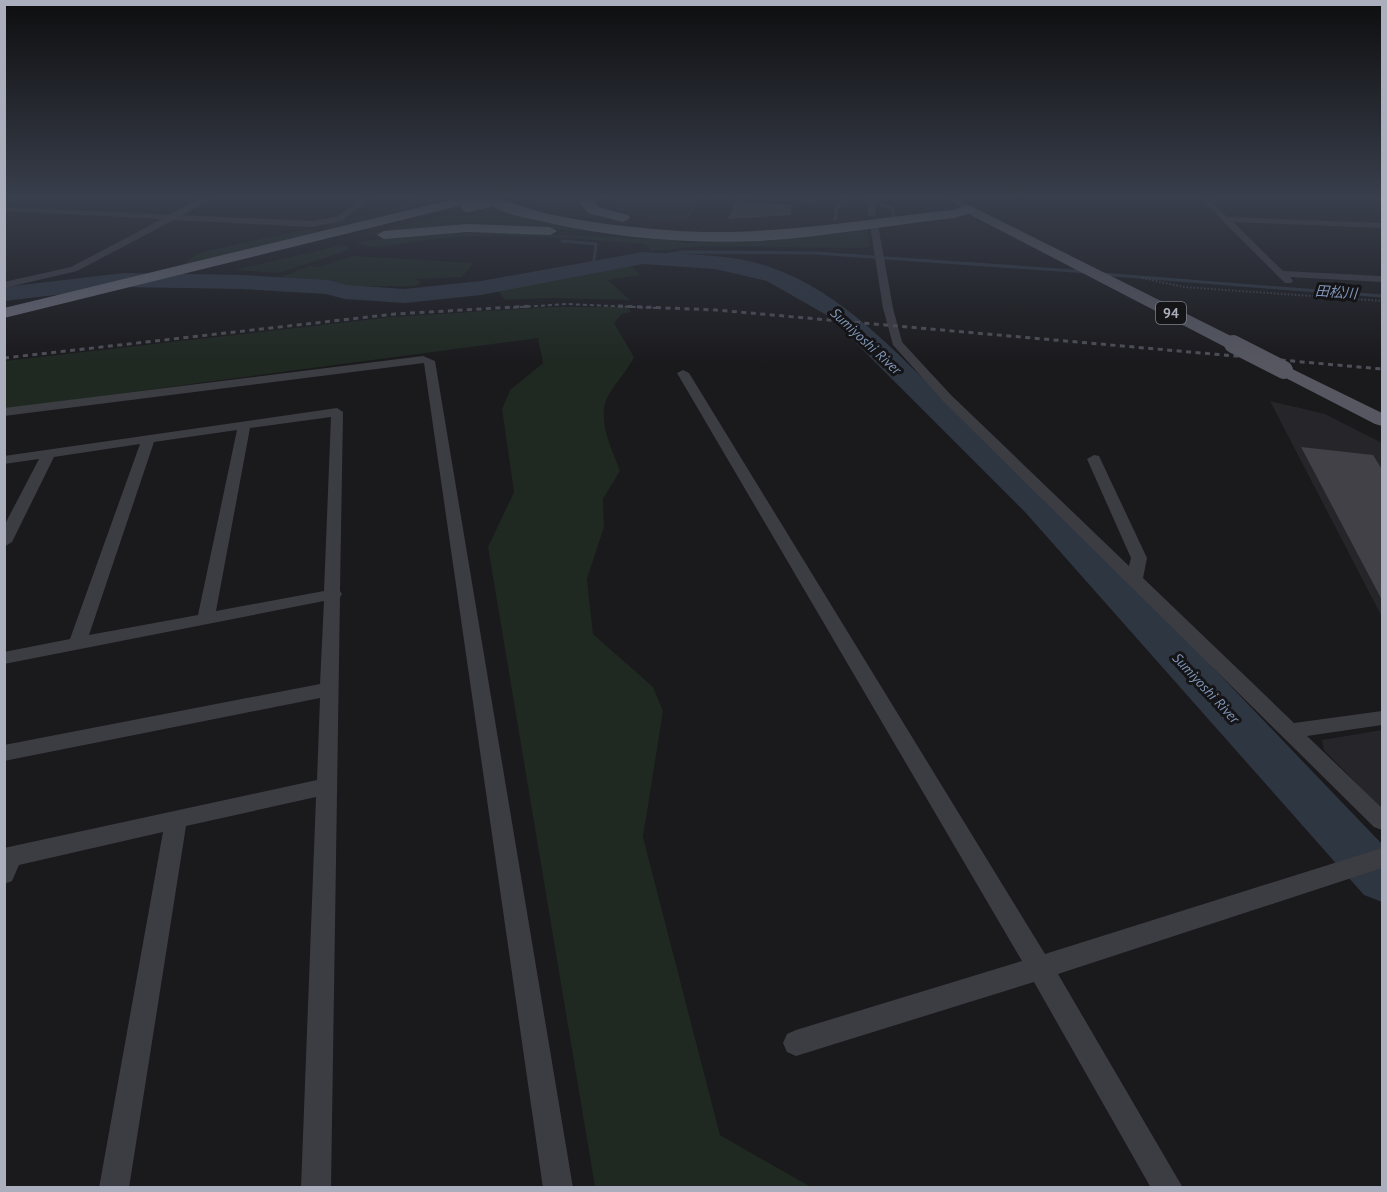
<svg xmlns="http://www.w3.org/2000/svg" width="1387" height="1192" font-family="'PT Sans','Noto Sans JP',sans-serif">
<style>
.built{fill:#262529}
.green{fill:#1f2821}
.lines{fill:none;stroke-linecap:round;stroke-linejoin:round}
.stream{stroke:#2e3642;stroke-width:3}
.river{fill:#2e3642;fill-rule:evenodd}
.building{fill:#414147}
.path{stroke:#404149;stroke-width:2;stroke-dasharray:1.5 2;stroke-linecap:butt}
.lane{fill:#3c3c43;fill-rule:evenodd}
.street{fill:#3c3c43;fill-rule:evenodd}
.secondary{fill:#484952;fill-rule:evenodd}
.primary{fill:#565761;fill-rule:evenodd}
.highway{fill:#666873;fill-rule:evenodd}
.rail-far1{stroke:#4d4e57;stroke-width:2;stroke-dasharray:4 3;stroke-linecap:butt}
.rail{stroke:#4d4e57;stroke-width:3;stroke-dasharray:5 4.5;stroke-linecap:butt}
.primary-bridge{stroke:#565761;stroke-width:18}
.highway-bridge{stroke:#666873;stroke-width:16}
.labels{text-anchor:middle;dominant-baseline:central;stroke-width:6;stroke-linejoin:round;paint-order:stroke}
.far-water-label{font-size:14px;font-style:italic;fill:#8097b9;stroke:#151417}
.shield{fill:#151417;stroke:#7e808b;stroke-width:1.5}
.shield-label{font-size:14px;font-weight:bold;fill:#abaebd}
</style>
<rect width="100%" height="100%" fill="#1a191c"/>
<!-- built -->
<path class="built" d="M1270 401 1325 414 1382 443V617Z
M1382 730V809L1324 750 1322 740Z"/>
<!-- green -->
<path class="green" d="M424 198H452L331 229 327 226 332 222Z
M509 198H580C586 217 612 220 628 223L562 214Z
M608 198H697L685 217C664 222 627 217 609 203Z
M491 203 630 234 540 228 408 231 361 236Z
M867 225 870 247 859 248 705 246 650 251 648 246 644 244C573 238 503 232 433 239 412 241 374 252 356 243 462 224 567 237 674 240L685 243 751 241 756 236Z
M306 229 321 232 183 265 198 253Z
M342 245 347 246 348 250 279 273 235 270Z
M353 256 473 263 462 277 415 279 421 282 416 286H345L281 277 309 266 319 267Z
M632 266 640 275 608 280 630 300 552 298 505 300 498 290 578 274Z
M550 307H627L631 312 622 314 614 323 634 357C627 373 610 388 606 401 598 423 613 451 620 471L603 499 604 527 587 579 593 634 653 687 663 711 643 837 720 1135 811 1187H595L488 547 514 492 502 409 510 390 543 363 538 338 5 409 4 361 392 317Z"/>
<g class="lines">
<!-- stream -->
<path class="stream" d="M562 241 596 244 593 268
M643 258 684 252 815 253 1088 272
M1101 274 1382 296"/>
<!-- river -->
<path class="river" d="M643 252C688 255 740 253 783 272 855 302 908 366 964 418 1109 555 1244 701 1382 844V902L1364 895 1025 512 830 317 767 281 715 269 643 264 481 295 405 303 345 299 326 294 242 289 124 287 4 301V287L124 273 242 275 328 280 346 285 405 289 481 281Z"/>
</g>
<!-- building -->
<path class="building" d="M736 201 791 205V215L728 219Z
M1301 447 1373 455 1383 471V602Z"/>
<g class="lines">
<!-- path -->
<path class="path" d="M683 219 687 218 701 198H743
M1142 278 1184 287 1382 301"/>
<!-- lane -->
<path class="lane" d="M861 199 883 203 895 209V220L893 221 891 220 892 210C876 202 860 200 842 203L838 209 837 220 834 221V209L840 201Z"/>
<!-- street -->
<path class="street" d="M363 198H372L342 221 312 227 174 220 77 271 4 288V282L71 267 162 219 4 211V207L312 221 336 217Z
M751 198H844L817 203 755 200Z
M1200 198H1208L1227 217 1382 223V228L1233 222 1283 271 1382 276V282L1290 277 1293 281 1291 283H1285Z
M1374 198H1382V203Z
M871 201 875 203 876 215 872 217 868 215 867 203Z
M874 222 878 225 893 308 902 342 951 395 1129 566 1131 558 1087 459 1094 455 1099 456 1147 558 1143 578 1294 723 1382 711V725L1307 736 1382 808V830L1374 827 943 401 893 345 883 308 870 225Z
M423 356 435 361 573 1188H543L424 363 4 416V408Z
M683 370 689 373 1045 954 1382 848V868L1058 974 1183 1188H1151L1034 982 796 1056 787 1052 783 1043 787 1034 796 1030 1022 961 677 373Z
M337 408 343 412 340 591 342 594 340 597 331 1188H301L316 797 186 826 129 1188H99L163 832 19 865 12 881 4 884V848L317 780 320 698 4 761V745L320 684 324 601 4 664V652L70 639 140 444 54 457 12 542 4 547V526L39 459 4 464V456ZM331 417 324 591 216 611 250 428ZM237 430 198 615 89 635 154 442Z"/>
<!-- secondary -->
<path class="secondary" d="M199 198H212L176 219H168L166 217Z
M946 198H958L974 209 969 212Z"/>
<!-- primary -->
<path class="primary" d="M969 205 1239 340 1241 344 1239 348H1227L965 212 963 209 965 206Z
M1284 365 1382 413V426L1375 424 1278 374 1275 370 1278 366Z"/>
<!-- highway -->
<path class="highway" d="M458 198H481L479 201 4 318V308Z
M482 198C505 197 525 209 548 214 587 222 626 227 666 230 762 238 857 220 952 210L969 205 976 209 974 212 954 218C889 225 824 237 759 241 689 244 614 238 545 222 527 218 495 213 482 198Z
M579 198H593L598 207 628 215 630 218 623 222 588 213 579 202Z
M467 224 550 227 557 231 550 235 467 232 384 239 377 235 384 231Z"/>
<!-- rail-far1 -->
<path class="rail-far1" d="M506 308 567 304 656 308"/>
<!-- rail -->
<path class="rail" d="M618 306 716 310 1382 369
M4 358 395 314 531 306"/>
<!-- primary-bridge -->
<path class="primary-bridge" d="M1233 344 1284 370"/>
<!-- highway-bridge -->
<path class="highway-bridge" d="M468 204 493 198"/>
</g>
<!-- sky -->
<linearGradient id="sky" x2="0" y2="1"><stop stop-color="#0e0e0f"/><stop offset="0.54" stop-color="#383e4b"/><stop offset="1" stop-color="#383e4b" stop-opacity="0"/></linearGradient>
<rect width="1387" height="365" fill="url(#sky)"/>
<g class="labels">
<!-- far-water labels -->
<g class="far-water-label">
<text transform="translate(1336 292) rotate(4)">田松川</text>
<text transform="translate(866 341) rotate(43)">Sumiyoshi River</text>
<text transform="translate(1206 688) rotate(47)">Sumiyoshi River</text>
</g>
<!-- shield labels -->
<rect class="shield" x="1156" y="302" width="30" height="22" rx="4.5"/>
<g class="shield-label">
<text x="1171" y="313">94</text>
</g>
</g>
<!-- border -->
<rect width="1387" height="1192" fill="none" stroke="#abaebd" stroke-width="12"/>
</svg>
